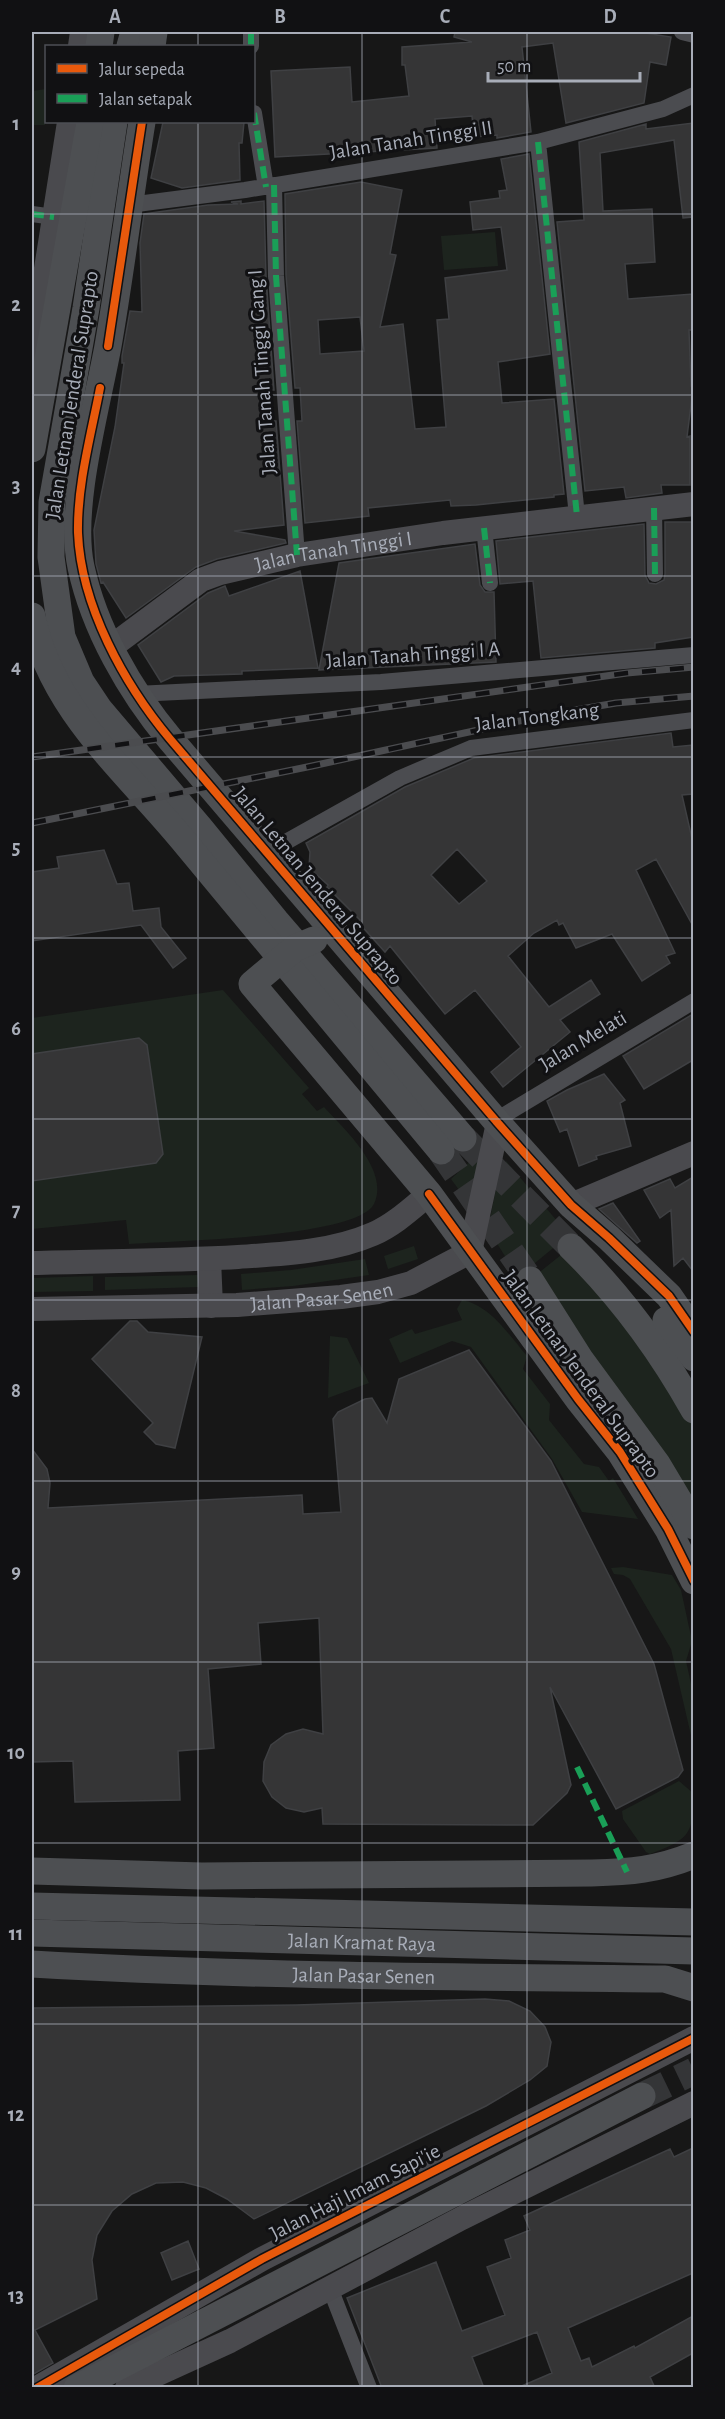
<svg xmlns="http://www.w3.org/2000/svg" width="725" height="2419" font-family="'Alegreya Sans',sans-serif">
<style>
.green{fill:#1d241e}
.building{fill:#353536;stroke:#3f4043;stroke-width:1.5;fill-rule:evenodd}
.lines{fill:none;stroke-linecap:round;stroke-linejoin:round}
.primary-tunnel{stroke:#343537;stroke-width:27;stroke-dasharray:27 14;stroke-linecap:butt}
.street{stroke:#4b4c50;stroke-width:16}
.secondary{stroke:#4a4a4e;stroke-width:24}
.primary{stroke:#4d4f52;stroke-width:27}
.rail-casing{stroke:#4b4c4f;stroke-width:7}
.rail{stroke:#111113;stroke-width:4.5;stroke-dasharray:14;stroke-linecap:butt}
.quiet{stroke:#1a9f57;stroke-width:6;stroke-dasharray:12 6;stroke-linecap:butt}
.cycleway-casing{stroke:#111113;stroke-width:11}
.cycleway{stroke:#e8590c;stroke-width:8}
.grid{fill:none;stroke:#a8adb8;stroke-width:1.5;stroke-opacity:0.55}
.labels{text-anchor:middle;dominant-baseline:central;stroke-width:6;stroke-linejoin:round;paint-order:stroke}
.street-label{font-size:21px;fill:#a8adb8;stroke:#111113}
.neatline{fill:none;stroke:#a8adb8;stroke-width:2}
.grid-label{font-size:20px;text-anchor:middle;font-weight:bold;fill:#a8adb8}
</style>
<rect width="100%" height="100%" fill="#171717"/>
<!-- green -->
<path class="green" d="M46 89 45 125H32V91Z
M495 232 498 266 444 270 441 236Z
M223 990 309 1088 302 1094 317 1111 324 1107C344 1129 390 1170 374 1204 357 1238 169 1241 129 1244L126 1220 32 1229V1018Z
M477 1155C482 1168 477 1192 467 1201L451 1179Z
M506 1161 569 1235 518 1277 488 1229 498 1178Z
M414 1246 418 1259 388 1269 384 1256Z
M571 1247 693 1413V1506L536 1275Z
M365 1259 369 1275 293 1286 242 1290 241 1274 291 1270Z
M198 1275 199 1287 105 1290V1277Z
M93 1276V1291L32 1292V1278Z
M462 1300C490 1305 509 1335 527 1356L523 1369 550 1404 549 1420 584 1464 599 1467 609 1481 613 1478 638 1519 582 1512 552 1459 471 1347 452 1341 400 1363 389 1339 412 1329 415 1334 462 1320 457 1309Z
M330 1336 347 1338 369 1383 328 1398Z
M623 1567 672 1575 681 1590 692 1641 686 1661 693 1693V1744L671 1649 630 1579 623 1575 614 1574 611 1568Z
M679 1781 693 1793C694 1835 689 1839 650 1854L646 1852 623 1819 622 1811Z"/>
<!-- building -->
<path class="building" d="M455 32H639L671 37 666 65 650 62 644 103 566 123 553 43 522 47 531 132 497 138V135L474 137 472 116 435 119 437 148 275 157 271 71 350 67 352 102 409 96 405 65H402V47L472 42 454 37Z
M163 122H244L242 143H239L240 180 182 188 151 178Z
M693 123V217L683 218 674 140 600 153 603 211 652 209 655 262 625 264 628 299 693 294V330H689L691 386 693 389 687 437 690 436V485H661L662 493 626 498 624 487 585 491 557 222 584 220 579 142 646 124V129Z
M529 154 550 354 498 362 500 382 502 403 554 399 564 494 554 495V497L476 505 451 506 450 500 368 508 369 516 305 523 297 421H302L300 388H295L286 275 285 194 361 182 402 190 390 254 396 255 380 327 403 324 415 429 446 427 437 320 449 319 445 278 507 270 501 227 473 230 470 202 500 198 499 191 507 190 501 159ZM360 317 364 351 320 354 318 320Z
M241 201V204L264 201 266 276 274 390H270V421H276L284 525 234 531 285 540 286 543 217 559 196 567 126 618 103 582 101 583 96 564 94 530 115 427 124 363H122V356L130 311 142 312 140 243 144 214 208 205 238 204 231 202Z
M665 522H693V637L655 643V648L541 658 533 581 500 584 496 541 644 524 645 575 649 583 656 584 664 580 665 574Z
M475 544 480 585 485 592H494L496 662 319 670 339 563Z
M300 571 318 668 242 671V674L174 676 161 682 138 645 208 593 225 586 229 596Z
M671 733 673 747 693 745V794L682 795 693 843V926L656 859 636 870 675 953 666 956 670 963 642 981 612 934 576 948 563 923 559 925 557 920 534 933 508 956 549 1007 591 980 600 994 560 1020 570 1032 503 1087 491 1072 521 1047 475 990 445 1014 390 946 385 952 358 922 360 920 327 887 328 885 309 868 310 852 306 843 405 787 474 758ZM457 849 487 881 459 904 431 875Z
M104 850 117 884 129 883 133 911 159 908 161 927 186 958 173 968 141 925 32 941V872L59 868 57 857Z
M693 1014V1060L644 1089 623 1056Z
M139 1038 147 1045 163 1154 156 1163 32 1181V1054Z
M604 1074 625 1100 620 1103 631 1146 596 1156 597 1159 579 1166 567 1129 560 1132 547 1101 567 1090Z
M693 1177V1271L683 1258 674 1266 671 1210 660 1218 644 1190 670 1179 675 1188Z
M613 1203 640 1241 637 1243 599 1209Z
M130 1321H137L148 1332 202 1337 175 1448 156 1444 144 1432 153 1423 92 1359Z
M469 1350 551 1461 654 1664 683 1770 678 1777 616 1809 550 1687 571 1785 567 1793 533 1825 323 1824 322 1808 304 1812 286 1808 272 1797 263 1781 264 1762 271 1745 286 1734 303 1729 323 1734 319 1618 258 1623 261 1664 208 1669 214 1748 178 1751 180 1800 75 1802 73 1761 32 1762V1449L47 1469 50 1483 48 1508 302 1495 303 1514 341 1512 333 1419 338 1412 365 1399 372 1398 387 1423 399 1379Z
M485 1999 509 2001 530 2011 545 2027 551 2042 547 2066 530 2080 486 2106 254 2219 227 2199 206 2188 183 2182 156 2183 132 2194 112 2211 97 2235 92 2260 97 2299 35 2330 53 2363 32 2375V2008L296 2005Z
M693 2148V2273L568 2328 581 2361 589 2358 592 2367 634 2346 635 2348 693 2316V2353L650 2377 655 2388H517L552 2373 537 2332 472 2357 484 2388H382L347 2298 436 2262 462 2331 505 2315 487 2267 511 2258 505 2240 530 2230 524 2216 670 2149 674 2157Z
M188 2241 199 2269 172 2280 161 2253Z"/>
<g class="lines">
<!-- primary-tunnel -->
<path class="primary-tunnel" d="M463 1138 571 1247
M441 1151 530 1280
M642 2096 694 2071"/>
<!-- street -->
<path class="street" d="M682 32 694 35
M251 46V32
M254 113 266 187
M538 142 577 516
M274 185 276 276 297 555
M129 205 245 190 538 142 663 109 694 95
M32 214 54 217
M654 508 655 574
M484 528 490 583
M136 694 381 682 694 655
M268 852 400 778 471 748 694 720
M498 1123 506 1114 694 1001
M330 2288 369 2388"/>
<!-- secondary -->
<g class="secondary">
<path d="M80 46 82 32"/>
<path d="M32 358 69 122"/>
<path id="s1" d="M111 647 201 580 220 573 297 555 443 533 694 504"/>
<path d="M571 1205 694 1153"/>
<path d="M209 1259 211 1306"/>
<path d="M32 1263C100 1261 169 1261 238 1257 283 1254 332 1252 373 1234 394 1225 412 1208 429 1194"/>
<path id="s2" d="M32 1309 237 1305 341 1297 378 1292 411 1283 470 1252 498 1123"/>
<path d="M37 2388 262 2259 694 2038"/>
<path d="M127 2388 230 2341 462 2218 694 2103"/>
</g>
<!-- primary -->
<g class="primary">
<path d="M99 46 101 32"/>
<path d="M130 46 134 32"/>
<path d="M152 46 154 32"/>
<path d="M114 122 86 308 52 502 51 557 62 637 81 682 99 709 200 828 276 921 463 1138"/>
<path d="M142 122C130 196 121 272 108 346 97 407 68 508 81 567 94 628 130 691 170 739L496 1121 571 1205 609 1238 669 1296 694 1332"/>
<path d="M32 449 90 122"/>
<path d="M32 616C50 708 125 770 182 839 268 944 355 1047 441 1151"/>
<path d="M314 940 295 948 252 984 429 1194 578 1399 620 1452 668 1529 694 1581"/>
<path d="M571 1247C619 1294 661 1351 694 1410"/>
<path d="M530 1280 580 1359 657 1464 694 1526"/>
<path d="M666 1320 694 1358"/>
<path d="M32 1871 202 1876 592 1873C630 1872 657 1870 694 1855"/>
<path d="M32 1906 694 1922"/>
<path id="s3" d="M32 1933 694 1951"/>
<path id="s4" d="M32 1964C243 1976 454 1977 665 1979L694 1988"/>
<path d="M77 2388 642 2096"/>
</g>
<!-- rail casing -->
<g class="rail-casing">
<path id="rail" d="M32 757 627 673 694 667
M32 823 312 766 552 714 616 703 694 696"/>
</g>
<!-- rail -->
<use href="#rail" class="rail"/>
<!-- quiet -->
<path class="quiet" d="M251 46V32
M254 113 266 187
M538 142 577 516
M274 185 276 276 297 555
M32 214 54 217
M654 508 655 574
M484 528 490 583
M577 1767 627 1872"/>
<!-- cycleway casing -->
<g class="cycleway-casing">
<path id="cycleway" d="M108 346 142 122
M100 388C91 435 77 485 78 533 81 606 124 684 170 739L496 1121 571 1205 609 1238 669 1296 694 1332
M429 1194 578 1399 620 1452 668 1529 694 1581
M37 2388 262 2259 694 2038"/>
</g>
<!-- cycleway -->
<use href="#cycleway" class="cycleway"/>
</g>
<!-- grid -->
<path class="grid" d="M198 32V46M362 32V2388M527 32V2388M198 122V2388M32 214H694M32 395H694M32 576H694M32 757H694M32 938H694M32 1119H694M32 1300H694M32 1481H694M32 1662H694M32 1843H694M32 2024H694M32 2205H694"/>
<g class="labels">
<!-- street labels -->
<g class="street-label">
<text transform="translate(411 140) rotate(-9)">Jalan Tanah Tinggi II</text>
<text transform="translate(262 372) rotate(-94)">Jalan Tanah Tinggi Gang I</text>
<text transform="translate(72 395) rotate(-81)">Jalan Letnan Jenderal Suprapto</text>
<text stroke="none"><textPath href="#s1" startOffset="248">Jalan Tanah Tinggi I</textPath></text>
<text transform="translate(413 655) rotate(-4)">Jalan Tanah Tinggi I A</text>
<text transform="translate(537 717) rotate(-7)">Jalan Tongkang</text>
<text transform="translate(318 886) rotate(50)">Jalan Letnan Jenderal Suprapto</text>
<text transform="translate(583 1041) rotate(-31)">Jalan Melati</text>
<text stroke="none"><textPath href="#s2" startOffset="290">Jalan Pasar Senen</textPath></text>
<text transform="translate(581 1374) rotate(54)">Jalan Letnan Jenderal Suprapto</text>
<text stroke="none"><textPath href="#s3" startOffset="330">Jalan Kramat Raya</textPath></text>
<text stroke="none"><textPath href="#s4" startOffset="332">Jalan Pasar Senen</textPath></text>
<text transform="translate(355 2192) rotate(-27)">Jalan Haji Imam Sapi'ie</text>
</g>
</g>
<!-- border -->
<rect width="725" height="2419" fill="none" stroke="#111113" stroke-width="66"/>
<!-- legend -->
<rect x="45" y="45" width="210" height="78" fill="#111113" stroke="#4d4f55" stroke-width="1.5"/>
<rect x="57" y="64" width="30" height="9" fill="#e8590c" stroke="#4d4f55" stroke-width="1.5"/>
<text x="99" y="75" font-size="18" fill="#a8adb8">Jalur sepeda</text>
<rect x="57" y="94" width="30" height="9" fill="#1a9f57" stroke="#4d4f55" stroke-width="1.5"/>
<text x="99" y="105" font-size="18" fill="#a8adb8">Jalan setapak</text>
<!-- scale -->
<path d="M488 72v9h152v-9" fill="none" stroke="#a8adb8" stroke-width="3"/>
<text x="497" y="72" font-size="18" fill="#a8adb8" stroke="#111113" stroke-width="4.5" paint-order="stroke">50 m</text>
<rect x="33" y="33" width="659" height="2353" class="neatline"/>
<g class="grid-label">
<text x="115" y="23">A</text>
<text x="280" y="23">B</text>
<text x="445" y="23">C</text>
<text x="610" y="23">D</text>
<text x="16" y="130">1</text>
<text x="16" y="311">2</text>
<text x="16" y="492">3</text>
<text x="16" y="673">4</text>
<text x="16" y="854">5</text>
<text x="16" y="1035">6</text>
<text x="16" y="1216">7</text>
<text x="16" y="1397">8</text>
<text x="16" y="1578">9</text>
<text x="16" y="1759">10</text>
<text x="16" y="1940">11</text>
<text x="16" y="2121">12</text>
<text x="16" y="2302">13</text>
</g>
</svg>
